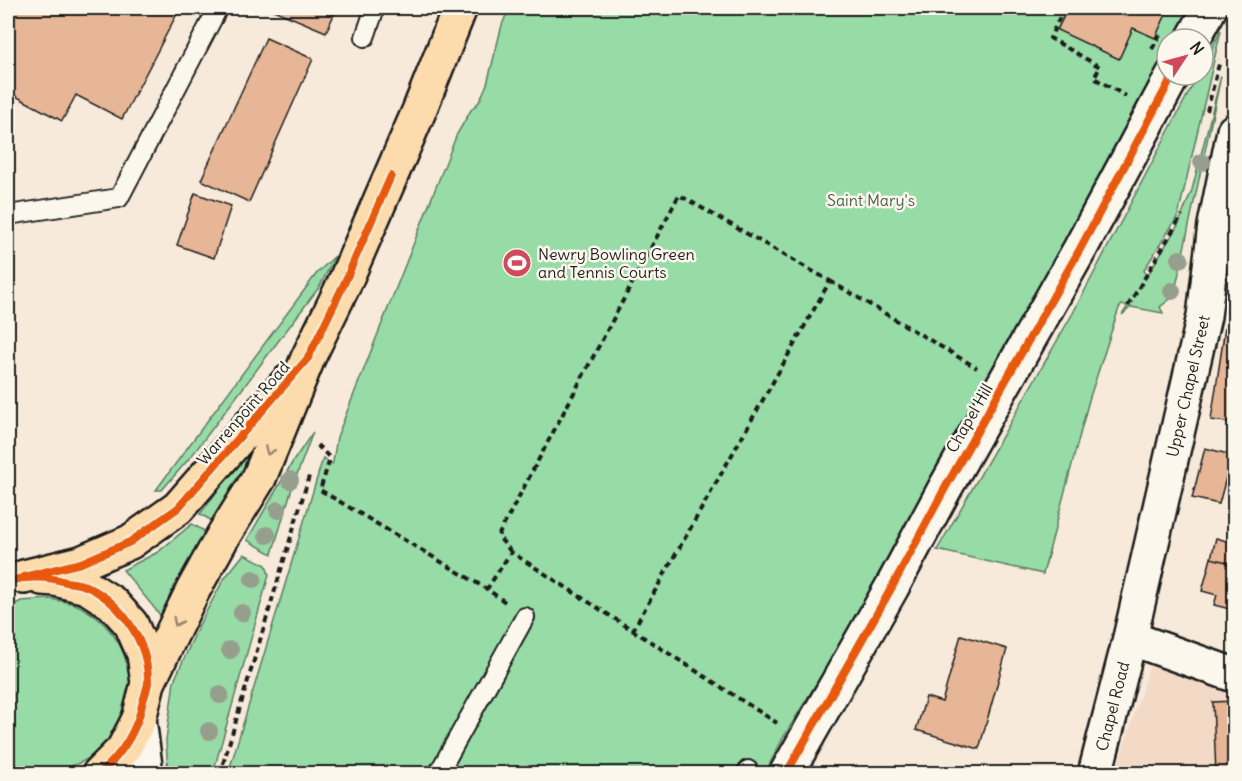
<svg xmlns="http://www.w3.org/2000/svg" width="1242" height="781" font-family="Delius,sans-serif">
<style>
.built{fill:#f2dac7}
.green{fill:#97dba7;stroke:#5a7c62;stroke-width:1.5}
.building{fill:#e6b697;stroke:#1c1c1c;stroke-width:1.5}
.lines{fill:none;stroke-linecap:round;stroke-linejoin:round}
.service-casing{stroke:#1c1c1c;stroke-width:22}
.minor-casing{stroke:#1c1c1c;stroke-width:38}
.tertiary-casing{stroke:#1c1c1c;stroke-width:38}
.trunk-casing{stroke:#1c1c1c;stroke-width:38}
.path{stroke:#1c1c1c;stroke-width:4;stroke-dasharray:6 4.5;stroke-linecap:butt}
.service{stroke:#fbf7ec;stroke-width:18}
.minor{stroke:#fbf7ec;stroke-width:33}
.tertiary{stroke:#fbf7ec;stroke-width:33}
.trunk{stroke:#fcdcac;stroke-width:33}
.cycleway-casing{stroke:#fbf7ec;stroke-width:11}
.cycleway{stroke:#e8590c;stroke-width:8}
.tree{fill:#969e8d}
.oneway{stroke:#97866b}
.labels{text-anchor:middle;dominant-baseline:central;stroke-width:5;stroke-linejoin:round;paint-order:stroke}
.park-label{font-size:16px;fill:#475f4d;stroke:#fbf7ec}
.poi-label{font-size:16px;fill:#1c1c1c;stroke:#fbf7ec;text-anchor:start}
.street-label{font-size:16px;fill:#1c1c1c;stroke:#fbf7ec}
</style>
<rect width="100%" height="100%" fill="#f7eadb"/>
<filter id="ink" filterUnits="userSpaceOnUse"><feTurbulence type="fractalNoise" baseFrequency=".0167" numOctaves="2"/><feDisplacementMap in="SourceGraphic" scale="12" xChannelSelector="R" yChannelSelector="G"/><feConvolveMatrix kernelMatrix="1 2 1 2 8 2 1 2 1" color-interpolation-filters="sRGB"/></filter>
<g filter="url(#ink)">
<!-- built -->
<path class="built" d="M1152 658 1234 683V773L1115 774Z"/>
<!-- green -->
<path class="green" d="M509 8H1183L1193 13 1179 39H1167V60L1030 306 822 674 783 738 765 773H762L759 771 757 774H228L323 458 332 464 333 462 337 437 457 134 471 110 479 102 487 84 502 25Z
M1221 30 1178 216 1144 270 1147 276 1178 225 1192 190 1221 76 1174 296 1160 307 1163 313 1131 307 1122 315 1128 306 1122 305 1119 308 1089 400 1043 574 937 550 1073 313 1198 75H1203V66Z
M335 256 320 286 193 454 162 490H156L317 273Z
M266 427 263 443 214 522 200 514Z
M313 432 292 488 272 554 247 540 292 463Z
M192 524 206 532 160 615 123 570 158 552Z
M244 554 266 565 269 575 213 773H168L166 740 174 681 199 625 224 579Z
M50 599C60 601 72 602 81 607 154 646 143 750 61 769 43 773 25 767 8 762V608L21 601Z"/>
<!-- building -->
<path class="building" d="M8 8H180L122 119 76 95 62 121 8 92Z
M1068 8H1169L1155 38 1133 28 1119 59 1057 30Z
M271 9V8H337L326 32Z
M266 38 313 59 249 202 201 180Z
M195 193 231 206 214 258 177 245Z
M1225 328 1234 330V423L1211 420Z
M1205 448 1232 455 1219 504 1192 498Z
M1216 538 1234 543V564L1211 558Z
M1211 558 1234 564V610L1214 605 1217 595 1202 591Z
M961 635 1007 649 979 749 916 730 926 697 942 702Z
M1234 701V774H1216L1213 702Z"/>
<g class="lines">
<!-- service casing -->
<g class="service-casing">
<path id="service" d="M365 37 375 8
M8 215 119 198 218 8
M438 774 525 617
M746 774 748 770"/>
</g>
<!-- minor casing -->
<g class="minor-casing">
<path id="minor" d="M1193 39 1210 8
M1130 638 1234 675
M786 774 892 587 944 490 1080 249 1173 75"/>
</g>
<!-- tertiary casing -->
<g class="tertiary-casing">
<g id="tertiary">
<path d="M139 719 146 774"/>
<path id="s1" d="M1095 774 1130 638 1204 316 1215 225 1234 131"/>
</g>
</g>
<!-- trunk casing -->
<g class="trunk-casing">
<path id="trunk" d="M24 577 81 563 130 542 178 508 288 382
M42 578 55 579 87 587 112 603 131 624 144 654 148 683 139 719 123 750 99 774
M148 683 192 592 223 536 259 478 308 358 344 284 419 111 460 8"/>
</g>
<!-- path -->
<path class="path" d="M1064 8 1050 38 1100 67 1094 78 1126 96
M1152 49 1160 34
M1207 111 1220 60
M830 281 977 368
M1128 306 1182 215
M317 445 329 457V462L320 490 487 589
M511 552 498 536 679 195 830 281 633 630
M505 602 487 589 511 552 777 723
M220 774 310 473"/>
<!-- service -->
<use href="#service" class="service"/>
<!-- minor -->
<use href="#minor" class="minor"/>
<!-- tertiary -->
<use href="#tertiary" class="tertiary"/>
<!-- trunk -->
<use href="#trunk" class="trunk"/>
<!-- cycleway casing -->
<g class="cycleway-casing">
<path id="cycleway" d="M24 577 81 563 130 542 178 508 308 358 344 284 391 176
M8 581C28 576 46 576 66 582 73 583 82 584 88 587 123 604 149 644 148 683 147 689 145 695 143 701 137 731 123 754 99 774
M786 774 892 587 944 490 1080 249 1173 75"/>
</g>
<!-- cycleway -->
<use href="#cycleway" class="cycleway"/>
</g>
<!-- trees -->
<g class="tree">
<circle cx="1202" cy="162" r="9"/>
<circle cx="1180" cy="259" r="9"/>
<circle cx="1172" cy="291" r="9"/>
<circle cx="290" cy="480" r="9"/>
<circle cx="278" cy="510" r="9"/>
<circle cx="267" cy="535" r="9"/>
<circle cx="253" cy="579" r="9"/>
<circle cx="242" cy="613" r="9"/>
<circle cx="230" cy="650" r="9"/>
<circle cx="220" cy="695" r="9"/>
<circle cx="209" cy="731" r="9"/>
</g>
<!-- one-way arrows -->
<defs><path id="oneway-chevron" d="M-2-3.5L2.5 0L-2 3.5" fill="none" stroke-width="1.6" stroke-linecap="round" stroke-linejoin="round" transform="scale(1.5)"/></defs>
<g class="oneway">
<use href="#oneway-chevron" transform="translate(269 451) rotate(111)"/>
<use href="#oneway-chevron" transform="translate(177 622) rotate(116)"/>
</g>
</g>
<!-- icons -->
<defs>
<g id="stadium-disc" transform="scale(1.5)"><circle r="9.5" fill="#d1495b" stroke="#fbf7ec"/><path d="M0-5a6.5 5 0 1 0 0 10a6.5 5 0 1 0 0-10ZM-3.5-1.8h7v3.6h-7Z" fill="#fff"/></g>
</defs>
<g fill-rule="evenodd">
<use href="#stadium-disc" x="517" y="263"/>
</g>
<g class="labels">
<!-- park labels -->
<g class="park-label">
<text x="871" y="200">Saint Mary's</text>
</g>
<!-- poi labels -->
<g class="poi-label">
<text x="538" y="254">Newry Bowling Green<tspan x="538" dy="18">and Tennis Courts</tspan></text>
</g>
<!-- street labels -->
<g class="street-label">
<text stroke="none"><textPath href="#s1" startOffset="399">Upper Chapel Street</textPath></text>
<text transform="translate(243 413) rotate(-49)">Warrenpoint Road</text>
<text transform="translate(969 418) rotate(-60)">Chapel Hill</text>
<text stroke="none"><textPath href="#s1" startOffset="70">Chapel Road</textPath></text>
</g>
</g>
<!-- margin -->
<rect width="1242" height="781" fill="none" stroke="#fbf7ec" stroke-width="30"/>
<rect x="15" y="15" width="1212" height="751" fill="none" stroke="#1c1c1c" stroke-width="2" filter="url(#ink)"/>
<!-- north arrow -->
<g transform="translate(1185 57) rotate(54)"><circle r="28" fill="#fbf7ec" stroke="#a29f99" stroke-width="1.5"/>
<path d="M0-4.5L10 22L0 15L-10 22Z" fill="#d1495b"/>
<text y="-9" font-size="16" font-weight="bold" text-anchor="middle" fill="#1c1c1c">N</text>
</g>
</svg>
